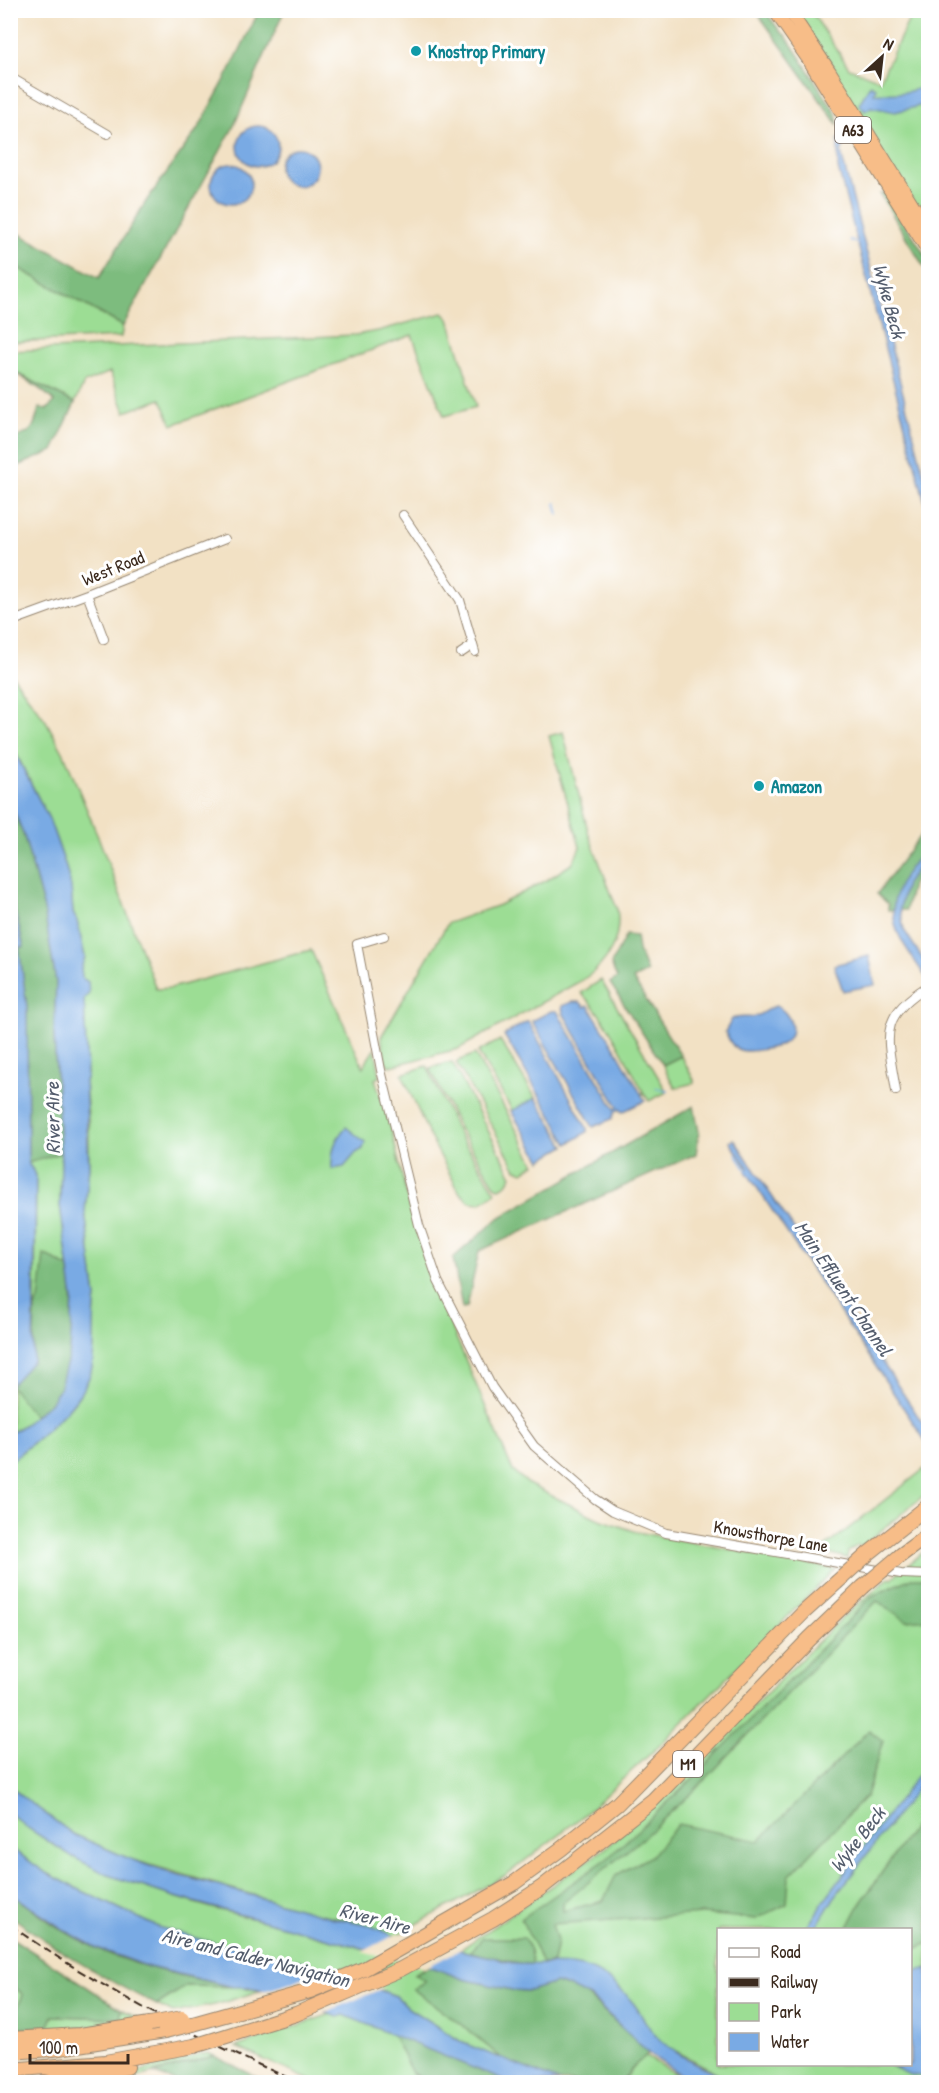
<svg xmlns="http://www.w3.org/2000/svg" width="939" height="2093" font-family="'Patrick Hand',sans-serif">
<style>
.green{fill:#9cdd94;stroke:#6c8459;stroke-width:1.5;fill-rule:evenodd}
.forest{fill:#7dbc7e;stroke:#5c734e;stroke-width:1.5}
.water{fill:#79aae4;stroke:#5a6a81;stroke-width:1.5}
.pier{fill:#f2e1c4}
.lines{fill:none;stroke-linecap:round;stroke-linejoin:round}
.stream{stroke:#79aae4;stroke-width:2}
.minor-casing{stroke:#968671;stroke-width:10}
.trunk-casing{stroke:#968671;stroke-width:14}
.motorway-casing{stroke:#968671;stroke-width:16}
.minor{stroke:#fff;stroke-width:8}
.trunk{stroke:#f7bd88;stroke-width:12}
.motorway{stroke:#f7bd88;stroke-width:14}
.rail{stroke:#3b2a1e;stroke-width:2;stroke-dasharray:9 4.5;stroke-linecap:butt}
.motorway-bridge-casing{stroke:#968671;stroke-width:16;stroke-linecap:butt}
.motorway-bridge{stroke:#f7bd88;stroke-width:14}
.culture-dot{fill:#0f9aa8;stroke:#fff;stroke-width:2}
.labels{text-anchor:middle;dominant-baseline:central;stroke-width:6;stroke-linejoin:round;paint-order:stroke}
.shield{fill:#fff;stroke:#766a62;stroke-width:1.5}
.shield-label{font-size:16px;font-weight:bold;fill:#3b2a1e}
.culture-label{font-size:18px;font-weight:bold;fill:#0d838f;stroke:#fff;text-anchor:start}
.street-label{font-size:18px;fill:#3b2a1e;stroke:#fff}
.water-label{font-size:20px;font-style:italic;fill:#545d6d;stroke:#fff}
</style>
<rect width="100%" height="100%" fill="#fff"/>
<filter id="ink" filterUnits="userSpaceOnUse"><feTurbulence type="fractalNoise" baseFrequency=".0167" numOctaves="2"/><feDisplacementMap in="SourceGraphic" scale="12" xChannelSelector="R" yChannelSelector="G"/><feConvolveMatrix kernelMatrix="1 2 1 2 8 2 1 2 1" color-interpolation-filters="sRGB"/></filter>
<filter id="wash" filterUnits="userSpaceOnUse"><feTurbulence type="fractalNoise" baseFrequency=".008" numOctaves="4" result="noise"/><feDisplacementMap in="SourceGraphic" scale="24" xChannelSelector="R" yChannelSelector="G"/><feGaussianBlur stdDeviation="1.35" result="paint"/><feColorMatrix in="noise" values="0 0 0 0 0 0 0 0 0 0 0 0 0 0 0 0 0 1.4 0 .05"/><feComposite in="paint" operator="in"/></filter>
<g filter="url(#wash)">
<rect width="100%" height="100%" fill="#f2e1c4"/>
<!-- green -->
<path class="green" d="M789 11H811L849 68 880 80 913 11H928V229Z
M11 264 123 326 121 337 11 342Z
M443 313 449 319 476 407 444 416 412 335 172 425 161 399 125 412 110 372 84 383 75 403 15 372 11 378V351L355 335 378 331Z
M10 672 46 721 64 754 99 839 156 989 171 988 311 950 363 1067 375 1048 380 1076 375 1079 392 1132 409 1207 431 1279 513 1471 530 1485 597 1518 637 1532 835 1569 660 1745 579 1819 506 1875 395 1936 366 1924 311 1912 130 1859 73 1834 19 1794 11 1785V1461C36 1439 86 1402 92 1367 96 1344 92 1321 96 1298L85 1211 89 1166V1129L85 1081 87 1076 84 998 88 982 82 978 81 968 85 957 77 921 73 913 71 887 65 864 49 819 11 743Z
M563 732 589 835 617 909C622 939 608 963 584 979L458 1049 391 1066 386 1063 381 1037 448 923 499 905 547 880 573 863 580 847 549 736Z
M10 803 24 836 44 909 61 1162 60 1205 73 1299 70 1351 43 1409 25 1424 11 1433V1385L20 1377 35 1308 36 1175 28 1163 27 1007 23 944 11 893Z
M601 980 667 1092 649 1101 644 1093 642 1094 643 1091C625 1059 608 1019 581 993Z
M500 1040 565 1146 541 1160 478 1052Z
M475 1054 535 1164 523 1172 516 1169 456 1062Z
M681 1056 694 1080V1083L675 1088 663 1065Z
M452 1062 512 1176 507 1184 500 1188 496 1187 460 1130 430 1068Z
M427 1066 458 1133 496 1192 481 1203 470 1202 460 1193 429 1135 402 1074Z
M928 1466V1492L861 1547 858 1545 848 1552 847 1558 820 1551Z
M928 1548V2082H734L655 2040 615 1991 460 1950 607 1847 764 1696 840 1620 890 1577 891 1579ZM718 1930H910V2064H718Z
M10 1813C85 1878 181 1900 274 1924 326 1938 377 1953 429 1966L415 1973 425 1981 413 1989 467 2029 504 2060 463 2043 408 2008 396 1996 301 1961 202 1940 158 1927 76 1888 45 1872 11 1848Z
M10 1983 23 1995 16 2011 17 2017 11 2016Z
M186 1986H239L260 1991 215 2005 173 2013 157 2005Z
M121 2009 139 2019 55 2031 11 2033 10 2021 18 2022 53 2016 120 2018Z
M331 2014 338 2017 344 2015 392 2034 412 2073 428 2082H314L236 2047Z
M208 2053 214 2056 120 2082H77L137 2072Z
M645 2056 689 2082H623L633 2067Z"/>
<!-- forest -->
<path class="forest" d="M259 11H284L233 128 123 326 11 264V229L99 278 147 200 199 127 229 72Z
M756 11H765L780 31 786 36 836 113 838 125Z
M886 192 928 260V274L880 194Z
M14 372 75 403 53 451 11 469V439C33 433 34 429 39 408L48 409 54 402C47 391 26 381 14 372Z
M10 803 24 836 44 909 56 982 54 1035 61 1153 28 1163 27 1007 19 947H23V944L11 893Z
M928 825V865L912 884 906 910H888V904L877 894Z
M626 935 636 936 638 950 647 972 633 979 681 1056 663 1065 610 983 617 978 611 964Z
M694 1106 699 1132 696 1154 479 1251 467 1307 462 1308 453 1258 500 1217Z
M44 1254 69 1268C75 1302 75 1367 55 1397 50 1405 41 1410 34 1416L10 1385 33 1361 35 1308 39 1300Z
M912 1578H928V1619L907 1621 877 1601 694 1791 644 1837 563 1903V1911L603 1901 616 1875 651 1856 678 1824 759 1841 869 1730 883 1741 866 1796 789 1876 787 1904 756 1919 703 1914 552 1924 557 1941 553 1963 542 1964 535 1947 521 1919 608 1858 685 1786 872 1596Z
M928 1806V1943L911 1951 910 1930 847 1929 860 1904Z
M11 1894C38 1914 65 1934 96 1948 139 1968 187 1977 233 1987L186 1986 157 2005C106 1980 56 1950 11 1916Z
M10 1937 121 2009V2018L53 2016 49 2026 19 2028 18 2022 11 2021V2016H17L16 2011 23 1995 11 1983Z
M483 1938H524L530 1950 533 1965C511 1962 491 1957 470 1952Z
M429 1966 463 1979 512 1990 529 1991 556 1983 583 1992 649 2053 633 2067 622 2082H560L504 2060 467 2029 413 1989 425 1981 414 1974Z
M392 2034 507 2082H428L412 2073Z
M214 2056 267 2082H178L154 2074Z"/>
<!-- water -->
<path class="water" d="M928 83V104L895 112 871 107 865 111 859 104 870 85 876 88 874 93C892 94 914 94 928 83Z
M238 146a20 20 0 1 1 40 0a20 20 0 1 1-40 0Z
M841 136 845 143 841 152 843 161 928 490V514L838 168V140Z
M279 167a19 19 0 1 1 38 0a19 19 0 1 1-38 0Z
M211 184a20 20 0 1 1 40 0a20 20 0 1 1-40 0Z
M10 743 49 819 65 864 71 887 73 913 77 921 85 957 81 968 82 978 88 982 89 994 84 998 87 1076 85 1081 89 1166 85 1212 96 1298C92 1321 96 1344 92 1367 86 1402 36 1439 11 1461V1433L25 1424 50 1403 59 1390 70 1351 73 1299 60 1205 61 1162 54 1035 56 982 44 909 24 836 11 803Z
M928 845V854L906 884 900 908 904 930 928 967V981C919 966 905 949 898 933 883 896 907 871 928 845Z
M10 893 23 944 24 947H19L27 1007 28 1163 36 1175 33 1361 11 1385Z
M869 956 875 985 843 991 834 965Z
M572 1002H580L585 1007 588 1005 618 1053 645 1101 622 1112 620 1109 616 1111 612 1119 593 1127 532 1021 551 1011H557L615 1109 618 1107 563 1013 562 1006Z
M776 1006C790 1012 800 1034 782 1044 774 1048 749 1053 740 1050 732 1048 729 1039 725 1032L732 1019C739 1016 745 1018 752 1017 761 1016 767 1008 776 1006Z
M528 1021 587 1128V1132L568 1144 504 1035Z
M536 1098 565 1146 541 1160 511 1111Z
M346 1127 365 1142 363 1149 356 1153 344 1167 332 1169C331 1152 334 1140 346 1127Z
M734 1139 928 1431V1445L746 1171 748 1168 730 1142Z
M928 1761V1774L834 1898 815 1929H806L828 1895Z
M10 1785 19 1794 73 1834 130 1859 164 1871 334 1918 366 1924 395 1936 496 1958C528 1972 564 1956 596 1972 611 1980 624 1990 634 2004 642 2015 648 2028 658 2038 679 2058 708 2069 733 2082H692L653 2057 590 1997 566 1986 556 1983 529 1991 512 1990 463 1979 429 1966 168 1895 108 1875 73 1857 26 1827 11 1814Z
M11 1848 45 1872 76 1888 158 1927 202 1940 301 1961 396 1996 408 2008 463 2043 560 2082H507L344 2015 338 2017 250 1987H233L149 1967 97 1948 66 1931 11 1894Z
M928 1968V2077L910 2075 889 2065 910 2064V1989L913 1987 911 1973Z"/>
<!-- pier -->
<path class="pier" d="M399 1933 463 1948 425 1968 362 1952Z
M325 1967 384 1988 321 2014 256 1993 291 1983Z"/>
<g class="lines">
<!-- stream -->
<path class="stream" d="M850 240 859 244
M556 503 559 515
M656 1088 668 1091
M736 1154 748 1172"/>
</g>
</g>
<g filter="url(#ink)">
<g class="lines">
<!-- minor casing -->
<g class="minor-casing">
<path id="minor" d="M10 77 108 134
M403 515 460 600 473 645
M87 594 104 639
M10 622 87 594 225 539
M461 653 473 645 475 652
M384 936 357 944 381 1070 419 1225 438 1281 492 1387 534 1446 595 1499 613 1511 666 1533 901 1574 928 1575
M896 1091C888 1038 876 1018 928 986"/>
</g>
<!-- trunk casing -->
<g class="trunk-casing">
<path id="trunk" d="M774 10 810 62 928 251
M789 10 829 70 928 229"/>
</g>
<!-- motorway casing -->
<g class="motorway-casing">
<path id="motorway" d="M869 1553 928 1506
M901 1555 928 1535
M193 2024 310 1991 364 1969 514 1883 561 1849 617 1804 804 1612 836 1583
M220 2038 296 2014 401 1969 493 1919 541 1888 653 1800 809 1639 863 1587
M10 2039 80 2035 150 2024
M10 2052 53 2049 165 2031
M10 2070 105 2062 194 2046
M46 2082 127 2067"/>
</g>
<!-- minor -->
<use href="#minor" class="minor"/>
<!-- trunk -->
<use href="#trunk" class="trunk"/>
<!-- motorway -->
<use href="#motorway" class="motorway"/>
<!-- rail -->
<path class="rail" d="M10 1925C99 1988 198 2039 298 2082"/>
<!-- motorway-bridge casing -->
<g class="motorway-bridge-casing">
<path id="motorway-bridge" d="M836 1583 869 1553
M863 1587 901 1555
M150 2024 182 2018
M165 2031 193 2024
M194 2046 220 2038"/>
</g>
<!-- motorway-bridge -->
<use href="#motorway-bridge" class="motorway-bridge"/>
</g>
</g>
<!-- markers -->
<g class="culture-dot">
<circle cx="416" cy="51" r="6"/>
<circle cx="759" cy="786" r="6"/>
</g>
<g class="labels">
<!-- shield labels -->
<g class="shield">
<rect x="835" y="117" width="36" height="26" rx="4.5"/>
<rect x="673" y="1751" width="30" height="26" rx="4.5"/>
</g>
<g class="shield-label">
<text x="853" y="130">A63</text>
<text x="688" y="1764">M1</text>
</g>
<!-- culture labels -->
<g class="culture-label">
<text x="428" y="51">Knostrop Primary</text>
<text x="771" y="786">Amazon</text>
</g>
<!-- street labels -->
<g class="street-label">
<text transform="translate(113 568) rotate(-22)">West Road</text>
<text transform="translate(771 1536) rotate(10)">Knowsthorpe Lane</text>
</g>
<!-- water labels -->
<g class="water-label">
<text transform="translate(890 301) rotate(75)">Wyke Beck</text>
<text transform="translate(52 1118) rotate(-91)">River Aire</text>
<text transform="translate(844 1288) rotate(56)">Main Effluent Channel</text>
<text transform="translate(857 1839) rotate(-52)">Wyke Beck</text>
<text transform="translate(375 1918) rotate(15)">River Aire</text>
<text transform="translate(256 1957) rotate(14)">Aire and Calder Navigation</text>
</g>
</g>
<!-- margin -->
<rect width="939" height="2093" fill="none" stroke="#fff" stroke-width="36"/>
<!-- legend -->
<rect x="717" y="1928" width="195" height="138" fill="#ffffff" stroke="#b1aaa5" stroke-width="1.5"/>
<rect x="729" y="1948" width="30" height="9" fill="#ffffff" stroke="#b1aaa5" stroke-width="1.5"/>
<text x="771" y="1958" font-size="18" fill="#3b2a1e">Road</text>
<rect x="729" y="1978" width="30" height="9" fill="#3b2a1e" stroke="#b1aaa5" stroke-width="1.5"/>
<text x="771" y="1988" font-size="18" fill="#3b2a1e">Railway</text>
<rect x="729" y="2003" width="30" height="18" fill="#9cdd94" stroke="#b1aaa5" stroke-width="1.5"/>
<text x="771" y="2018" font-size="18" fill="#3b2a1e">Park</text>
<rect x="729" y="2033" width="30" height="18" fill="#79aae4" stroke="#b1aaa5" stroke-width="1.5"/>
<text x="771" y="2048" font-size="18" fill="#3b2a1e">Water</text>
<!-- north arrow -->
<g transform="translate(882 57) rotate(27)" stroke="#ffffff" stroke-width="4.5" paint-order="stroke">
<path d="M0-4.5L10 22L0 15L-10 22Z" fill="#3b2a1e"/>
<text y="-9" font-size="16" font-weight="bold" text-anchor="middle" fill="#3b2a1e">N</text>
</g>
<!-- scale -->
<path d="M30 2054v9h98v-9" fill="none" stroke="#3b2a1e" stroke-width="3"/>
<text x="39" y="2054" font-size="18" fill="#3b2a1e" stroke="#ffffff" stroke-width="4.5" paint-order="stroke">100 m</text>
</svg>
